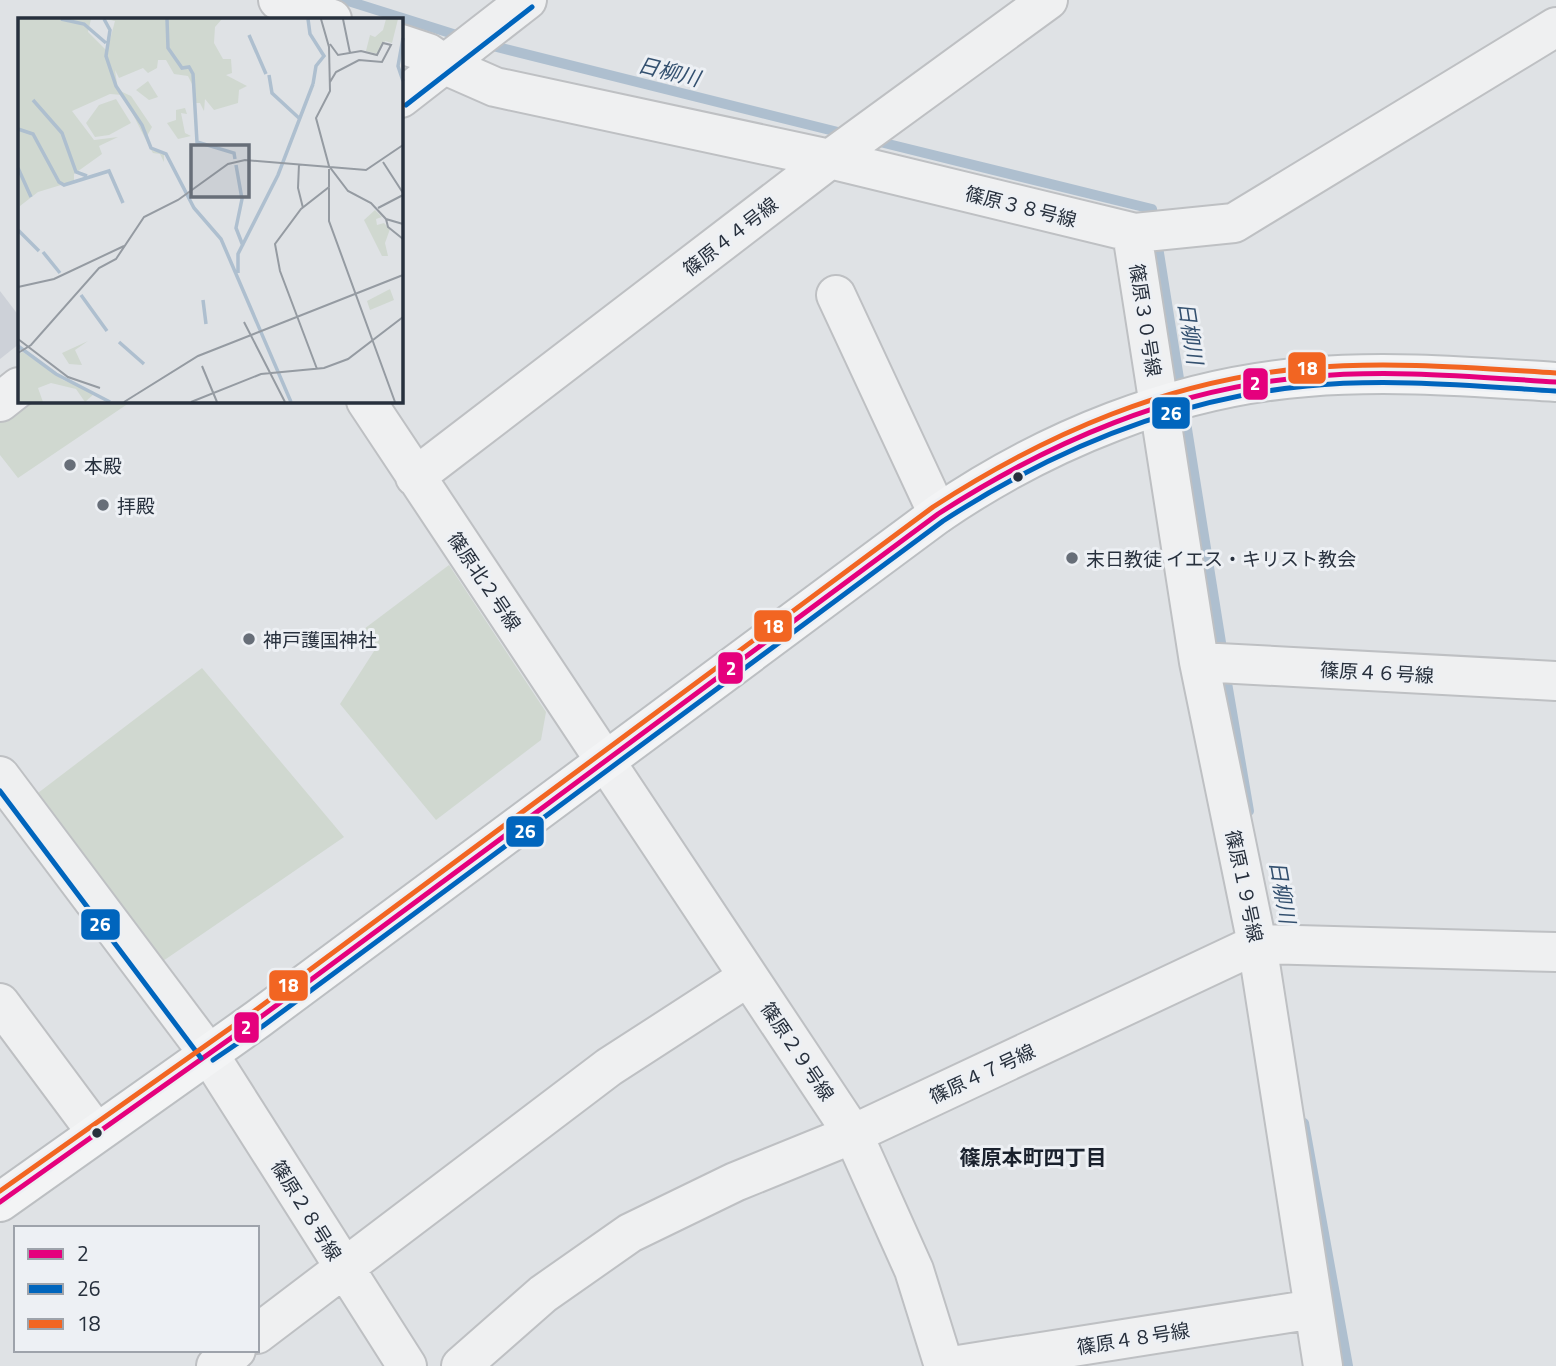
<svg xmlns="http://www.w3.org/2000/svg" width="1556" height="1366" font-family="'Titillium Web','Noto Sans JP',sans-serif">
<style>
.built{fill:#cdd1d8}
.green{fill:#d0d8d0}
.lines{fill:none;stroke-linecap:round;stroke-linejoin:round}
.stream{stroke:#aebfcf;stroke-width:10}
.minor-casing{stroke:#bec0c3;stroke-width:42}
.major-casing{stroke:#bcbfc2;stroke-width:42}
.minor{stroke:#eff0f1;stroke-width:38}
.major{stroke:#f3f4f5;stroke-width:38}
.bus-1-casing{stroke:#edf0f4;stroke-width:10}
.bus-2-casing{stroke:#edf0f4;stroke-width:10}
.bus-3-casing{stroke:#edf0f4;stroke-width:10}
.bus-1{stroke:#e5007d;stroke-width:5}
.bus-2{stroke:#0065bd;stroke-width:5}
.bus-3{stroke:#f26522;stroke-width:5}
.poi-dot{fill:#676e78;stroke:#edf0f4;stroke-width:2.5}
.bus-dot{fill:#27303d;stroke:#edf0f4;stroke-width:2.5}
.labels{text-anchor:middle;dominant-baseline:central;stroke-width:6;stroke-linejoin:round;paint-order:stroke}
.street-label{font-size:19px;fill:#27303d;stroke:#edf0f4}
.poi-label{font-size:19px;fill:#27303d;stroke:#edf0f4;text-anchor:start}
.water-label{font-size:21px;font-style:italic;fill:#33506f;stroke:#edf0f4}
.neighbourhood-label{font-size:21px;font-weight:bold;fill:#1a212d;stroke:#edf0f4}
.inset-river{fill:none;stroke:#aebfcf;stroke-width:3.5}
.inset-road{fill:none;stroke:#959ba2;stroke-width:2}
.view{fill:#676e78;fill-opacity:0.15;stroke:#676e78;stroke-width:3.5}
.inset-edge{fill:none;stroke:#27303d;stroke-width:3.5}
.line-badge{stroke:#edf0f4;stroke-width:2.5}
.badge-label{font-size:19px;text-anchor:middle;font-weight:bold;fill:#fff}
</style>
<rect width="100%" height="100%" fill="#dfe2e5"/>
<!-- built -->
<path class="built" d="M0 291 19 316V344L0 359Z"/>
<!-- green -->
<path class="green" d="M25 401H132L18 478 0 455V420Z
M449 565 546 712 541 740 436 820 340 704 376 648 364 629Z
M202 668 344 837 163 961 34 796Z"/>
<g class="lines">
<!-- stream -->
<path class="stream" d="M345 0 466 38
M485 44 850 135
M872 140 1152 209 1223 655
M1225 671 1249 811
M1304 1123 1348 1366"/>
<!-- minor casing -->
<g class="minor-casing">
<path id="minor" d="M278 0 332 19
M401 44 428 53 445 65 495 87 830 159 1135 233 1234 223 1556 27
M401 98 527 0
M1132 233 1199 662 1257 944 1323 1366
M836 295 938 514
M366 401 853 1134 914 1270 944 1366
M0 402 19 387
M415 477 830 159 1048 0
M1199 662 1556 681
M0 776 208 1053 407 1366
M0 1003 96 1132
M257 1334 609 1067 748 977
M216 1366 236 1350
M461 1366 543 1294 630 1233 735 1182 853 1134 1257 944 1556 952
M952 1366 1314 1309"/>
</g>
<!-- major casing -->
<g class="major-casing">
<path id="major" d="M0 1202 258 1019 938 514C1046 440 1176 387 1307 377 1390 370 1473 377 1556 382"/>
</g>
<!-- minor -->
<use href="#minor" class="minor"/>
<!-- major -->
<use href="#major" class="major"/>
<!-- bus-1 casing -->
<g class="bus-1-casing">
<path id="bus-1" d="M0 1202 258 1019 938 514C1051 441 1172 389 1307 377 1390 369 1473 377 1556 382"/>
</g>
<!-- bus-2 casing -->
<g class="bus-2-casing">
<path id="bus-2" d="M406 105 532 7
M0 791 201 1058
M213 1060 263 1026 943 521C1054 449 1174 399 1307 386 1389 378 1473 386 1555 391"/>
</g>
<!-- bus-3 casing -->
<g class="bus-3-casing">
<path id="bus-3" d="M0 1191 253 1012 933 507C1047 433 1170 380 1307 368 1390 361 1473 368 1556 373"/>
</g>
<!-- bus-1 -->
<use href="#bus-1" class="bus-1"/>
<!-- bus-2 -->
<use href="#bus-2" class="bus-2"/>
<!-- bus-3 -->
<use href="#bus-3" class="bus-3"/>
</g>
<!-- markers -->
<g class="poi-dot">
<circle cx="70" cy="465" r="7"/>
<circle cx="103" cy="505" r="7"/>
<circle cx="1072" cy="558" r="7"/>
<circle cx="249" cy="639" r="7"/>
</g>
<g class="bus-dot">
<circle cx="1018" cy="477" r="6"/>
<circle cx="97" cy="1133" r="6"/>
</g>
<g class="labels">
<!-- street labels -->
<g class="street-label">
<text transform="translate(1021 206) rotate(14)">篠原３８号線</text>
<text transform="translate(730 236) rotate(-38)">篠原４４号線</text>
<text transform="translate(1146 320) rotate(81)">篠原３０号線</text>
<text transform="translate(485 581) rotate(56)">篠原北２号線</text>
<text transform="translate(1377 672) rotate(3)">篠原４６号線</text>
<text transform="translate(1245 886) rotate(78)">篠原１９号線</text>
<text transform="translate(798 1051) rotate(56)">篠原２９号線</text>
<text transform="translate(982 1073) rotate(-25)">篠原４７号線</text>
<text transform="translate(307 1210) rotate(58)">篠原２８号線</text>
<text transform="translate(1133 1338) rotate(-9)">篠原４８号線</text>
</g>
<!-- poi labels -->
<g class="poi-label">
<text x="84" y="465">本殿</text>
<text x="117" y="505">拝殿</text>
<text x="1086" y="558">末日教徒 イエス・キリスト教会</text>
<text x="263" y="639">神戸護国神社</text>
</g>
<!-- water labels -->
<g class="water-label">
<text transform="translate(669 71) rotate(14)">日柳川</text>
<text transform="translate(1191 333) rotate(81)">日柳川</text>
<text transform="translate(1283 892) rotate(80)">日柳川</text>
</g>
<!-- neighbourhood labels -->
<g class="neighbourhood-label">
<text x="1033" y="1157">篠原本町四丁目</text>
</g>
</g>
<!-- overview -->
<g transform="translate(18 18)">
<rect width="385" height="385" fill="#dfe2e5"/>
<path d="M0 1H73L70 14 89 33 97 3 88 1H204L197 9 196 25 205 41H213L214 55 208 57 229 68 221 72 220 85 196 92 187 81 186 93 182 85H176V70L170 58 156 56 148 42H140L139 50 130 55 125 50 101 60 97 52 100 72 113 78 134 109 129 118 135 133 146 134V144L142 136 135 135 132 130 105 77 92 76 54 93 76 122 100 119 81 128 84 136 56 156V163L20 174 2 188ZM368 1H380L374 25 367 23 360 36 348 33 352 17 357 19 365 12ZM130 63 140 79 131 82 118 72ZM98 81 113 105 91 117 77 119 68 105 81 87ZM167 90 169 96 163 95 167 115 173 118 160 121 149 105 158 102V92ZM357 192 364 199 358 201 359 207 366 205 372 211 367 225 370 238H364L346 202ZM372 271 376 282 352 292 349 283ZM70 323 57 332 64 347 51 346 44 335ZM5 334 45 362 77 375 67 384 58 371 33 365 20 370 25 384H0V336Z" fill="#d0d8d0"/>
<path class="inset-river" d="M43 1 66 6 88 25M86 1 92 12 88 38 98 68 124 107 133 130 148 136 176 190 203 221 273 384M149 1 150 30 164 50 171 49 175 56 179 124 216 135 217 141M290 1 292 16 306 38 298 48 295 66M231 17 248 56M385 20 380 48 385 63M251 57 254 75 282 101M15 82 44 115 58 154 69 158M0 111 15 116 41 164 46 167 91 153 105 185M218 147 224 181 218 210 225 228M0 150 13 179M0 212 21 233M25 234 42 255M220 255V236L260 157 295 66M63 277 89 313M185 282 188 306M101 324 126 346M0 328 38 356 92 384"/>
<path class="inset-road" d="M303 1 311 29 312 73 298 100 311 148 330 173 353 185 368 201 385 206M325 1 332 35M312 64 318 54 341 42 364 44 373 27 365 25 359 37 343 33 320 37 312 26M365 144 385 175M281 146 280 170 285 190M311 170V203L377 384M360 190 385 177M368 201 370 209 385 221M0 269 36 261 106 228M226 304 267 384M0 321 50 359 82 370M0 335 13 327 81 250 98 241 126 199 160 182 210 146 227 142 348 152 385 127M184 348 199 384M299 351 262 253 257 226 283 191 311 169V151M106 384 180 338 385 257M173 384 243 356 306 350 330 341 385 299"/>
<path class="view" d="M173 127H231V179H173Z"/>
<rect width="385" height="385" class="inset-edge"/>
</g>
<g class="line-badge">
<rect x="1287" y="351" width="40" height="34" rx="7" fill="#f26522"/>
<rect x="1242" y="367" width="27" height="34" rx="7" fill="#e5007d"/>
<rect x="1151" y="396" width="40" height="34" rx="7" fill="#0065bd"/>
<rect x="753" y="609" width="40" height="34" rx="7" fill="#f26522"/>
<rect x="717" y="651" width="27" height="34" rx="7" fill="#e5007d"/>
<rect x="505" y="815" width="40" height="33" rx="7" fill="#0065bd"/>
<rect x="80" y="908" width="41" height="33" rx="7" fill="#0065bd"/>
<rect x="268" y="969" width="41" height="33" rx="7" fill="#f26522"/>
<rect x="233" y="1011" width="27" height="33" rx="7" fill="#e5007d"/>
</g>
<g class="badge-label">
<text x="1307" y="375">18</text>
<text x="1255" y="390">2</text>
<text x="1171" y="420">26</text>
<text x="773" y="633">18</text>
<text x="731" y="675">2</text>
<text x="525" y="838">26</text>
<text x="100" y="931">26</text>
<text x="288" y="992">18</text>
<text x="246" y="1034">2</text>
</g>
<!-- legend -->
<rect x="14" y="1226" width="245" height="126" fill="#edf0f4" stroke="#9ea3ab" stroke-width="2"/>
<rect x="28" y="1249" width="35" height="10" fill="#e5007d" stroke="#9ea3ab" stroke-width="2"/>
<text x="77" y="1261" font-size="21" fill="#27303d">2</text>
<rect x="28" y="1284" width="35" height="10" fill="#0065bd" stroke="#9ea3ab" stroke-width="2"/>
<text x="77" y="1296" font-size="21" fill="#27303d">26</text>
<rect x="28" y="1319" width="35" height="10" fill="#f26522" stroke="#9ea3ab" stroke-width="2"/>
<text x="77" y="1331" font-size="21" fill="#27303d">18</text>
</svg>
